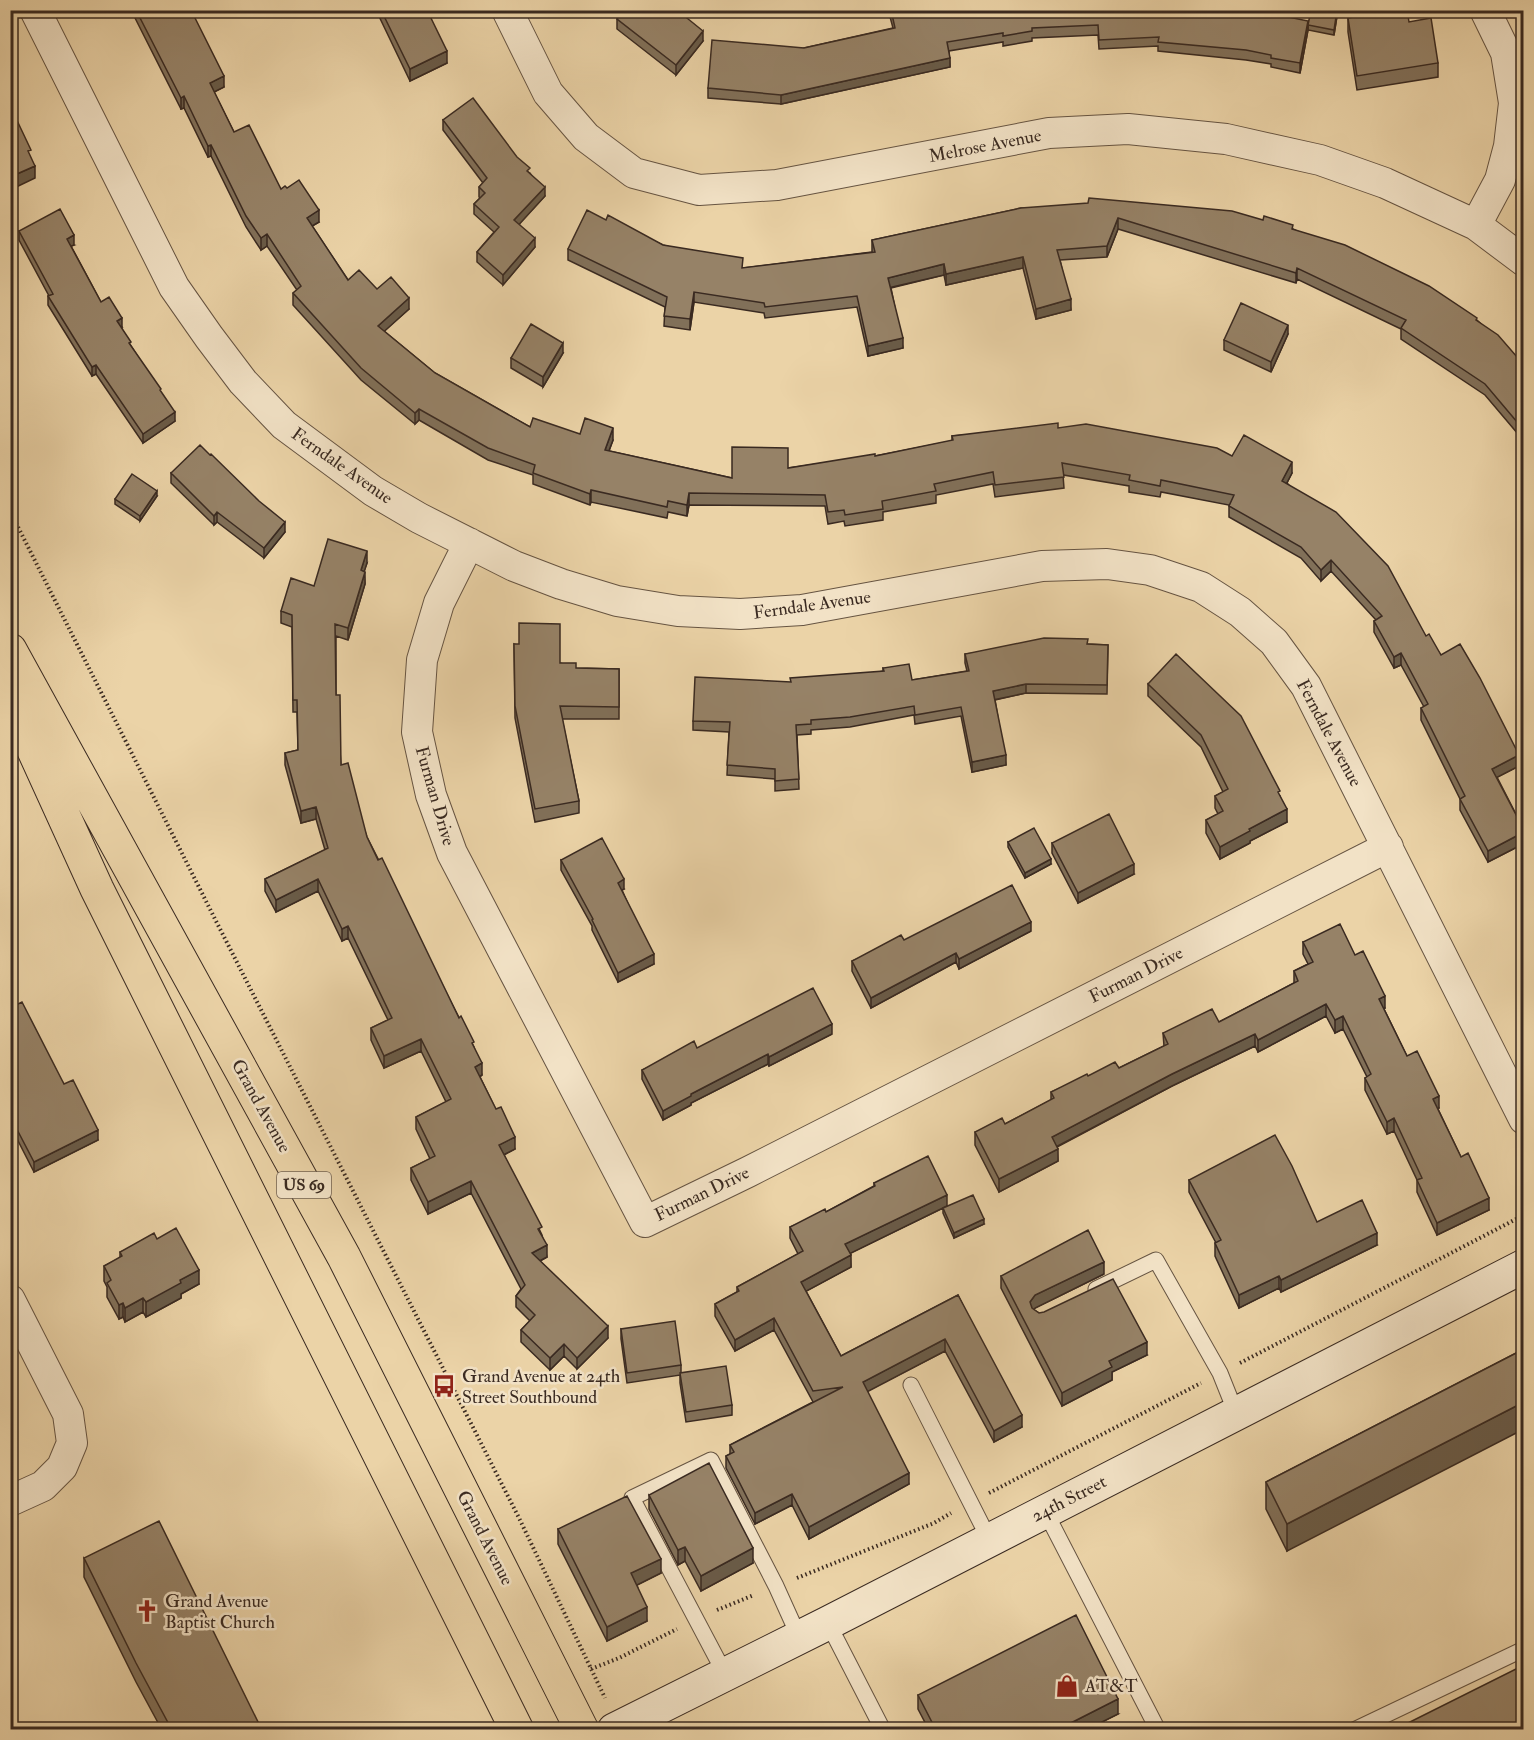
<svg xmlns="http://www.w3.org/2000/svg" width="1534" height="1740" font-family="'IM FELL Double Pica',serif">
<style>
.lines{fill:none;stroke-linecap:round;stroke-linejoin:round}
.lane-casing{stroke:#665442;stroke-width:17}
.street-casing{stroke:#665442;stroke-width:32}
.secondary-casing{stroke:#3a2a21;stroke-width:35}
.primary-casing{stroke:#3a2a21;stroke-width:35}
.path{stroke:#3a2a21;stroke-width:4;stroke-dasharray:1.5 3;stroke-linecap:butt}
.lane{stroke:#f2e2c6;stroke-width:15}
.street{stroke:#f2e2c6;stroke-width:30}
.secondary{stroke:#f2e2c6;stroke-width:33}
.primary{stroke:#ebd3a7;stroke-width:33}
.wall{fill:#817059;stroke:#3a2a21;stroke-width:1.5}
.shaded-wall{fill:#695b48;stroke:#3a2a21;stroke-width:1.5}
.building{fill:#968267;stroke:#3a2a21;stroke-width:1.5}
.labels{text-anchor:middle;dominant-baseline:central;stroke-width:5;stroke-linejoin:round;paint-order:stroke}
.shield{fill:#f2e2c6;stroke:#716152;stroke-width:1.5}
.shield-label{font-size:16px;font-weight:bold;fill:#3a2a21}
.street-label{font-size:18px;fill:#3a2a21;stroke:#f2e2c6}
.poi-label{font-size:18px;fill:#3a2a21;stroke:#f2e2c6;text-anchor:start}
</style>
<rect width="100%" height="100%" fill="#ebd3a7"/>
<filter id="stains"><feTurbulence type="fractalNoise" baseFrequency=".00333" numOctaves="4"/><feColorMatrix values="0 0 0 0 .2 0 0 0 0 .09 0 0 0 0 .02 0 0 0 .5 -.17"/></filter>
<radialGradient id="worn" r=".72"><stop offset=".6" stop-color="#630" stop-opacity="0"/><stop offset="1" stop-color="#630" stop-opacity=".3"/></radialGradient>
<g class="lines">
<!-- lane casing -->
<g class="lane-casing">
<path id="lane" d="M1096 1289 1156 1260 1220 1373 1236 1413
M911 1385 989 1539
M1045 1511 1158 1730
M828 1623 883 1730
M725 1674 632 1498 711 1460 776 1586 799 1637
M1354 1730 1524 1649"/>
</g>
<!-- street casing -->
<g class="street-casing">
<path id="street" d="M35 10 174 287 209 337 243 382 284 425 373 491 419 518 514 566 561 584 617 601 678 611 740 614 802 610 1042 566 1107 564 1150 570 1201 587 1240 612 1274 642 1306 686 1524 1119
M507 10 548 93 586 137 634 173 699 190 777 185 1049 133 1128 129 1226 139 1320 160 1385 183 1476 225 1524 261
M1476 225 1500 180 1509 146 1514 103 1506 53 1485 10
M469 543 439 603 422 660 417 732 431 795 452 853 645 1222 748 1172 1388 847
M10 1300 68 1414 72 1443 62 1467 43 1486 10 1501"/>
</g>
<!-- secondary casing -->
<g class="secondary-casing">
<path id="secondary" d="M614 1730 828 1623 1524 1266"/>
</g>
<!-- primary casing -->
<g class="primary-casing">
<path id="primary" d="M10 650 344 1257 582 1730
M10 698 97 889 517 1730"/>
</g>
<!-- path -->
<path class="path" d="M10 511 216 921 519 1518 605 1698
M1240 1363 1524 1215
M989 1493 1201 1383
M797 1578 934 1523 951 1513
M717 1610 754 1595
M591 1669 619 1658 677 1629"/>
<!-- lane -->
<use href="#lane" class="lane"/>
<!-- street -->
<use href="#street" class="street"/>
<!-- secondary -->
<use href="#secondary" class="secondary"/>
<!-- primary -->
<use href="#primary" class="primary"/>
</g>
<!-- wall -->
<path class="wall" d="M131 10H191L224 87 214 92 234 132 281 189 319 222 312 226 348 280 377 289 409 309 384 331 435 373 530 427 613 440 609 451 732 478 788 468 875 456 952 441V436L1058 428 1232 456 1292 473 1287 483 1426 636 1441 655 1519 766 1497 777 1524 830V851L1521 845 1488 862 1460 810V799L1421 720V708L1424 707 1401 665 1394 668 1374 632V621L1376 620 1331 571 1321 581 1301 558 1229 517V505L1161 492 1160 497 1129 492V486L1063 475 1064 488 995 497 993 484 936 495V503L883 512V520L845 526 844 521 828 524 825 506 689 505 687 516 668 512 667 518 591 502 590 505 533 484V475L488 460 419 420 415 424 361 380 293 305V293L297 290 267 246 261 250 246 227 211 156 208 157 184 108 181 109Z
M376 10H427L447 63 410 81Z
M890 10H1255L1308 30 1300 73 1271 67V64L1246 60 1158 51V46L1099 49 1098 35 1032 38V41L1003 46V42L949 51 950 67 781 104 708 98V88L804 48 893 28 890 17Z
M1338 10 1334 35 1308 30V25Z
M1348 18 1409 22 1438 63V77L1357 90 1348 32Z
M617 19 703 41 676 75 617 29Z
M443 120 530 173 545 196 519 224 535 247 503 285 477 262V252L494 232 474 214V204L480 198 479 197V187L483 183 443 130Z
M1021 208 1293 229 1477 320 1524 365V453L1517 445V435L1518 434 1485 395 1401 339V329L1297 279 1296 283 1118 229 1107 257 1060 260 1071 310 1036 319 1023 268 946 285 944 275 891 288 903 348 868 356 857 307 765 318 764 313 694 302 690 330 664 326 665 307 568 260V249L606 220 663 245 743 268 872 252V240Z
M19 231 74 245 71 246 101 302 122 327H121L131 346 161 393 175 421 143 443 96 374 92 376 48 305V296H49L19 240Z
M1288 334 1271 372 1224 350V340Z
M563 353 543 387 511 368V358Z
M171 473 285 532 264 558 217 522 214 525 171 483Z
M157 496 140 521 115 504V499Z
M367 563 364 571 365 584 348 640 336 636V695L341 765 367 837 474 1047 482 1075 480 1077 515 1149 504 1155 542 1235 547 1257 540 1261 608 1338 577 1369 564 1356 550 1370 521 1342V1330L530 1321 516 1307V1296L521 1289 471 1193 428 1214 411 1180V1168L430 1159 416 1129V1117L446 1102 421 1051 384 1068 371 1040V1028L388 1020 348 938 342 941 318 891 276 912 265 891V879L325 850 316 819 301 823 285 765V753L298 750 297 712H293L292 627 281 623V611L314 586Z
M514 644 560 663 576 668 619 669V719H562L579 801V813L535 822 515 718Z
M1087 644 1108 645 1107 694 1026 693 995 700 1006 765 972 772 961 716 915 724 914 715 850 727 811 730V734L797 735 799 789 775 791V779L727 775 729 732 693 730V721L883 671V668L912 680 967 671 965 663V654Z
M1148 684 1280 796 1287 822 1250 841V843L1220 859 1206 833V820L1218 814 1215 808V796L1223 792 1201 747 1148 696Z
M1008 842 1051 864 1025 878 1008 847Z
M1052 843 1134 874 1078 903 1052 853Z
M561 860 624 889 622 890 654 964 618 982 592 930V926L561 870Z
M1031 931 959 969 956 962 871 1008 852 971V961L904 940Z
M1303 942 1355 955 1385 1008 1384 1009 1407 1056 1439 1108 1438 1109 1461 1157 1489 1210 1437 1235 1417 1192V1180L1394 1131 1387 1134 1365 1090V1078L1367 1077 1343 1029 1335 1033 1326 1016 1258 1052 1255 1046 1172 1086 1057 1147 1058 1161 999 1192 975 1145V1132L1005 1124 1051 1100V1092L1088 1076 1119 1068 1164 1046 1163 1033 1219 1022 1294 983V971L1308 964 1303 954Z
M10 1008 64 1084 98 1140 34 1172 10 1125Z
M832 1034 769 1066 768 1064 691 1103V1105L663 1120 642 1079V1070L697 1048Z
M1189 1180 1317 1222 1377 1245 1281 1292 1279 1288 1239 1308 1215 1256V1243H1216L1189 1192Z
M874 1183 947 1206 984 1224 954 1238 943 1213V1208L850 1253 851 1267 806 1291 841 1356 958 1295 1022 1427 994 1442 945 1351 867 1391 909 1484 809 1539 792 1505 755 1524 726 1468V1456L730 1454V1445L813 1402 774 1330 735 1351 715 1316V1304L737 1292V1287L798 1254 790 1238V1227L826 1212 874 1186Z
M157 1239 199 1284 181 1294V1298L146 1317 143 1312 125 1322 123 1317 119 1319 107 1297V1287L104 1281V1266L120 1258V1252Z
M1104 1274 1035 1308 1034 1310 1039 1313 1147 1355 1112 1372V1380L1062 1406 1001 1288V1276Z
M621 1329 681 1365V1373L732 1405V1415L686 1422 680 1383V1375L627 1383 621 1339Z
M1524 1349 1287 1551 1266 1509V1482Z
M649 1495 753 1563 701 1591 685 1561 678 1565 649 1509Z
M558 1529 661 1573 637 1585 647 1621 607 1641 558 1544Z
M84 1558 262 1730H162L136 1682 84 1577Z
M918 1695 1118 1714 1086 1730H929L918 1709Z"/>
<!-- shaded-wall -->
<path class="shaded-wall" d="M1337 10H1338L1334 35V30Z
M1308 21V30L1300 73V63Z
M703 31V41L676 75V65Z
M447 51V63L410 81V69Z
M950 58V67L781 104V95Z
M224 76V87L210 94V83Z
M184 96V108L181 109V98Z
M211 145V156L208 157V146Z
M35 166V178L10 190V177Z
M545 187V196L514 230V220Z
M319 210V222L307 229V218Z
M1118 218V229L1107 257V246Z
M267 234V246L261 250V238Z
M74 235V245L67 248V239Z
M535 238V247L503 285V275Z
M1023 257V268L946 285V274Z
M944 264V275L888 288V278Z
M1297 268V279L1296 283V273Z
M694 292V302L690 330V319Z
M409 298V309L378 337V326Z
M1071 299V310L1036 319V309Z
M122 318V327L117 330V321Z
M1288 325V334L1271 372V362Z
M903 338V348L868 356V346Z
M563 343V353L543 387V377Z
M96 365V374L92 376V367Z
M419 409V420L415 424V413Z
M175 412V421L143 443V434Z
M613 428V440L605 461V450Z
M1292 462V473L1282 492V481Z
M591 490V502L590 505V494Z
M157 491V496L140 521V516Z
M689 493V505L687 516V505Z
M217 512V522L214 525V516Z
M285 522V532L264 558V548Z
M367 551V563L361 582V570Z
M1331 560V571L1321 581V570Z
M365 572V584L348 640V628Z
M1401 653V665L1394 668V657Z
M1026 684V693L993 700V691Z
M1006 755V765L972 772V762Z
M1519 755V766L1492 780V769Z
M316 807V819L301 823V811Z
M1287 809V822L1250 841V843L1220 859V847L1249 829Z
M1524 832V843L1521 841V845L1488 862V851Z
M1051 859V864L1025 878V873Z
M1134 864V874L1078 903V893Z
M318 879V891L276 912V900Z
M624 879V889L618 892V883Z
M1031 922V931L959 969V959Z
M348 926V938L342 941V929Z
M956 953V962L871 1008V998Z
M654 954V964L618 982V973Z
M1385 996V1008L1379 1011V999Z
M1326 1004V1016L1258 1052V1040Z
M1343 1016V1029L1335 1033V1020Z
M832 1024V1034L769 1066V1057Z
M1255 1034V1046L1172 1086 1052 1149V1137L1172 1074Z
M421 1039V1051L384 1068V1056Z
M768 1054V1064L691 1103V1105L663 1120V1111L691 1094Z
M482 1063V1075L475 1079V1067Z
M1439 1096V1108L1433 1111V1099Z
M1394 1118V1131L1387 1134V1122Z
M98 1130V1140L34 1172V1162Z
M515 1137V1149L499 1157V1145Z
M1058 1149V1161L999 1192V1179Z
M471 1181V1193L428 1214V1202Z
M947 1195V1206L845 1256V1244Z
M1489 1198V1210L1437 1235V1223Z
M984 1219V1224L954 1238V1233Z
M1377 1233V1245L1281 1292V1280Z
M547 1245V1257L532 1265V1253Z
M851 1255V1267L801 1294V1282Z
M1104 1262V1274L1035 1308 1030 1315V1302L1035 1295Z
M199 1270V1284L181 1294V1298L146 1317V1302L180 1280Z
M1279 1276V1288L1239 1308V1295Z
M143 1298V1312L125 1322V1308Z
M123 1303V1317L119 1319V1305Z
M774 1318V1330L735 1351V1340Z
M608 1326V1338L577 1369V1358Z
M945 1339V1351L863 1394V1382Z
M1147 1342V1355L1112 1372V1380L1062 1406V1393L1109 1361Z
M564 1344V1356L550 1370V1358Z
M1524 1402V1429L1287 1551V1524Z
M1022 1415V1427L994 1442V1431Z
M909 1473V1484L809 1539V1527Z
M792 1494V1505L755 1524V1513Z
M685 1547V1561L678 1565V1550Z
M753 1548V1563L701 1591V1576Z
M661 1559V1573L631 1588V1573Z
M647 1607V1621L607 1641V1627Z
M1118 1699V1714L1086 1730H1057Z"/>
<!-- building -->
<path class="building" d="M136 10H191L224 76 210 83 234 132 249 125 281 189 285 186 287 188 299 180 319 210 307 218 348 280 359 270 377 289 391 277 409 298 378 326 435 373 530 427 533 418 580 434 585 418 613 428 605 450 732 478V447L788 448V468L875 454V456L953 440 952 436 1058 423V428L1086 424 1217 448 1232 456 1244 435 1292 462 1282 481 1336 512 1388 566 1426 636 1429 634 1441 655 1460 644 1480 678 1519 755 1492 769 1524 830V832L1488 851 1460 799 1465 796 1421 708 1428 704 1401 653 1394 657 1374 621 1382 616 1331 560 1321 570 1301 547 1229 506 1234 495 1161 480 1160 486 1129 480 1130 475 1062 463 1064 477 995 485 993 472 934 484 936 491 882 501 883 509 845 515 844 510 828 512 825 495 689 493 687 505 668 501 667 507 591 490 590 494 533 473 535 465 488 448 419 409 415 413 361 368 293 293 301 286 267 234 261 238 246 216 211 145 208 146 184 96 181 98Z
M381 10H427L447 51 410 69Z
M624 10H677L703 31 676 65 617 19Z
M891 10H1255L1308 21 1300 63 1271 58V55L1246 50 1158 42 1159 37 1099 40 1098 25 1032 28V31L1003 36V33L947 42 950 58 781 95 708 88 712 40 804 48 895 28Z
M1311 10H1337L1334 30 1308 25Z
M1391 10H1407L1409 22 1431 18 1438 63 1357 76 1348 18Z
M473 98 517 157 530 168 527 171 545 187 514 220 535 238 503 275 477 252 499 227 474 204 485 193 479 187 487 178 443 120Z
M13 112 31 150 28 151 35 166 10 177V113Z
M1089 198 1232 211 1263 220 1264 216 1293 225 1292 229 1345 245 1429 286 1477 318 1476 320 1498 335 1524 365V443L1517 435 1523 429 1485 384 1401 328 1406 320 1297 268 1296 273 1118 218 1107 246 1057 250 1071 299 1036 309 1023 257 946 274 944 264 888 278 903 338 868 346 857 296 765 307 764 303 694 292 690 319 664 316 667 297 568 249 587 210 606 220 608 215 663 245 743 258 742 268 875 252 872 240 1021 208 1088 203Z
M60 209 74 235 67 239 101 302 109 297 122 318 117 321 131 342 129 343 161 389 160 390 175 412 143 434 96 365 92 367 48 296 53 294 19 231Z
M1241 303 1288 325 1271 362 1224 340Z
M531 324 563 343 543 377 511 358Z
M200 445 210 455 211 454 259 501 285 522 264 548 217 512 214 516 171 473Z
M132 474 157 491 140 516 115 499Z
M328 539 367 551 361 570 365 572 348 628 335 624 336 695H340L341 765 348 763 367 837 378 860 382 858 459 1018 461 1016 474 1042 472 1043 482 1063 475 1067 496 1109 501 1107 515 1137 499 1145 542 1227 538 1229 547 1245 532 1253 608 1326 577 1358 564 1344 550 1358 521 1330 535 1315 516 1296 525 1285 471 1181 428 1202 411 1168 435 1156 416 1117 451 1099 421 1039 384 1056 371 1028 392 1018 348 926 342 929 318 879 276 900 265 879 328 848 316 807 301 811 285 753 298 750 297 700H293L292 615 281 611 291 578 314 586Z
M519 623 560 624V663H576V668L619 669V707L560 706 579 801 535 809 515 706 514 644H519Z
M1044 638 1088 639 1087 644 1108 645 1107 685 1026 684 993 691 1006 755 972 762 961 707 915 715 914 706 850 717 811 720V724L796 725 799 779 775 781V769L727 765 730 722 693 721 695 677 791 682 790 678 884 671 883 668 909 664 912 680 969 671 965 654Z
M1176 654 1241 716 1280 791 1278 792 1287 809 1249 829 1250 831 1220 847 1206 820 1223 811 1215 796 1228 789 1201 735 1148 684Z
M1109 814 1134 864 1078 893 1052 843Z
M1034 828 1051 859 1025 873 1008 842Z
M602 838 624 879 618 883 654 954 618 973 592 920 593 919 561 860Z
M1012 885 1031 922 959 959 956 953 871 998 852 961 901 935 904 940Z
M1340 924 1355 955 1363 951 1385 996 1379 999 1407 1056 1417 1051 1439 1096 1433 1099 1461 1157 1468 1153 1489 1198 1437 1223 1417 1180 1422 1178 1394 1118 1387 1122 1365 1078 1371 1074 1343 1016 1335 1020 1326 1004 1258 1040 1255 1034 1172 1074 1052 1137 1058 1149 999 1179 975 1132 1002 1118 1005 1124 1054 1098 1051 1092 1087 1074 1088 1076 1115 1062 1119 1068 1168 1044 1163 1033 1212 1009 1219 1022 1298 981 1294 971 1313 962 1303 942Z
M813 988 832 1024 769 1057 768 1054 691 1094V1096L663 1111 642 1070 694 1041 697 1048Z
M22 1002 64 1084 73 1080 98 1130 34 1162 10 1116V1008Z
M1275 1135 1292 1166 1317 1222 1362 1200 1377 1233 1281 1280 1279 1276 1239 1295 1215 1243 1221 1240 1189 1180Z
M928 1156 947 1195 845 1244 851 1255 801 1282 841 1356 958 1295 1022 1415 994 1431 945 1339 863 1382 909 1473 809 1527 792 1494 755 1513 726 1456 734 1452 730 1445 843 1387 813 1391 774 1318 735 1340 715 1304 739 1291 737 1287 803 1251 790 1227 825 1209 826 1212 875 1186 874 1183Z
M973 1195 984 1219 954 1233 943 1208Z
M176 1228 199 1270 180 1280 181 1283 146 1302 143 1298 125 1308 123 1303 119 1305 107 1283 111 1280 104 1266 122 1256 120 1252 154 1233 157 1239Z
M1088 1230 1104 1262 1035 1295 1030 1302 1032 1308 1039 1313 1044 1312 1113 1279 1147 1342 1109 1361 1112 1367 1062 1393 1001 1276Z
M675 1321 681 1365 627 1373 621 1329Z
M1524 1349V1402L1287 1524 1266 1482Z
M726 1366 732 1405 686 1412 680 1373Z
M709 1463 753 1548 701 1576 685 1547 678 1550 649 1495Z
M627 1496 661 1559 631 1573 647 1607 607 1627 558 1529Z
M159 1521 262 1730H172L136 1663 84 1558Z
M1076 1615 1118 1699 1057 1730H936L918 1695Z
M1524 1665V1730H1394Z"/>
<!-- icons -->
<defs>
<g id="bus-bare" transform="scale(1.8)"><path d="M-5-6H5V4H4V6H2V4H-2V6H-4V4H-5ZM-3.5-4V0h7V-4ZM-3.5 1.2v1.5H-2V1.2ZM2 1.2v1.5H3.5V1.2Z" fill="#8f2418" stroke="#f2e2c6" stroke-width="2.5" paint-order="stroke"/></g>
<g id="church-bare" transform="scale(1.8)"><path d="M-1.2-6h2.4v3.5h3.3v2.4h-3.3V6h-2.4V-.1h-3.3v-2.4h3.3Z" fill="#8f2418" stroke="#f2e2c6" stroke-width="2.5" paint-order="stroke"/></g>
<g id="shop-bare" transform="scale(1.8)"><path d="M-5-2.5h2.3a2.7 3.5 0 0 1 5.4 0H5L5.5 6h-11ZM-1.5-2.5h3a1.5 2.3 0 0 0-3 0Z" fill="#8f2418" stroke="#f2e2c6" stroke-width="2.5" paint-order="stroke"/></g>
</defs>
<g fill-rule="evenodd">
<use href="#bus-bare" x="444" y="1386"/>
<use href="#church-bare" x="147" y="1611"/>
<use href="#shop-bare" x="1067" y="1686"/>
</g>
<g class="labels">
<!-- shield labels -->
<rect class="shield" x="277" y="1172" width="54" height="26" rx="4.5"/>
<g class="shield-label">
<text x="304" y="1185">US 69</text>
</g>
<!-- street labels -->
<g class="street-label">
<text transform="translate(985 146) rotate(-11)">Melrose Avenue</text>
<text transform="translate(342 466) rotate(35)">Ferndale Avenue</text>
<text transform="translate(812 605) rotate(-8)">Ferndale Avenue</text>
<text transform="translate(1329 733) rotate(62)">Ferndale Avenue</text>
<text transform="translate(435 796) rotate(74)">Furman Drive</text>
<text transform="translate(1136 975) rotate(-27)">Furman Drive</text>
<text transform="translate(261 1106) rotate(61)">Grand Avenue</text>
<text transform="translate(702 1194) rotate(-26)">Furman Drive</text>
<text transform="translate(1069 1499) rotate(-27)">24th Street</text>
<text transform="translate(485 1538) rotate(63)">Grand Avenue</text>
</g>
<!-- poi labels -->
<g class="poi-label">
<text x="462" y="1376">Grand Avenue at 24th<tspan x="462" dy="21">Street Southbound</tspan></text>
<text x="165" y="1601">Grand Avenue<tspan x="165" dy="21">Baptist Church</tspan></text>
<text x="1085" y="1686">AT&amp;T</text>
</g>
</g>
<!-- margin -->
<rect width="1534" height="1740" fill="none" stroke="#ebd3a7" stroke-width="36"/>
<rect x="12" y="12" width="1510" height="1716" fill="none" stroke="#3a2a21" stroke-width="3"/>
<rect x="18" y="18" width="1498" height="1704" fill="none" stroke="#3a2a21" stroke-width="1.5"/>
<rect width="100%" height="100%" filter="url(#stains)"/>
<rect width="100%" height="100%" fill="url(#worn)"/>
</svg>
